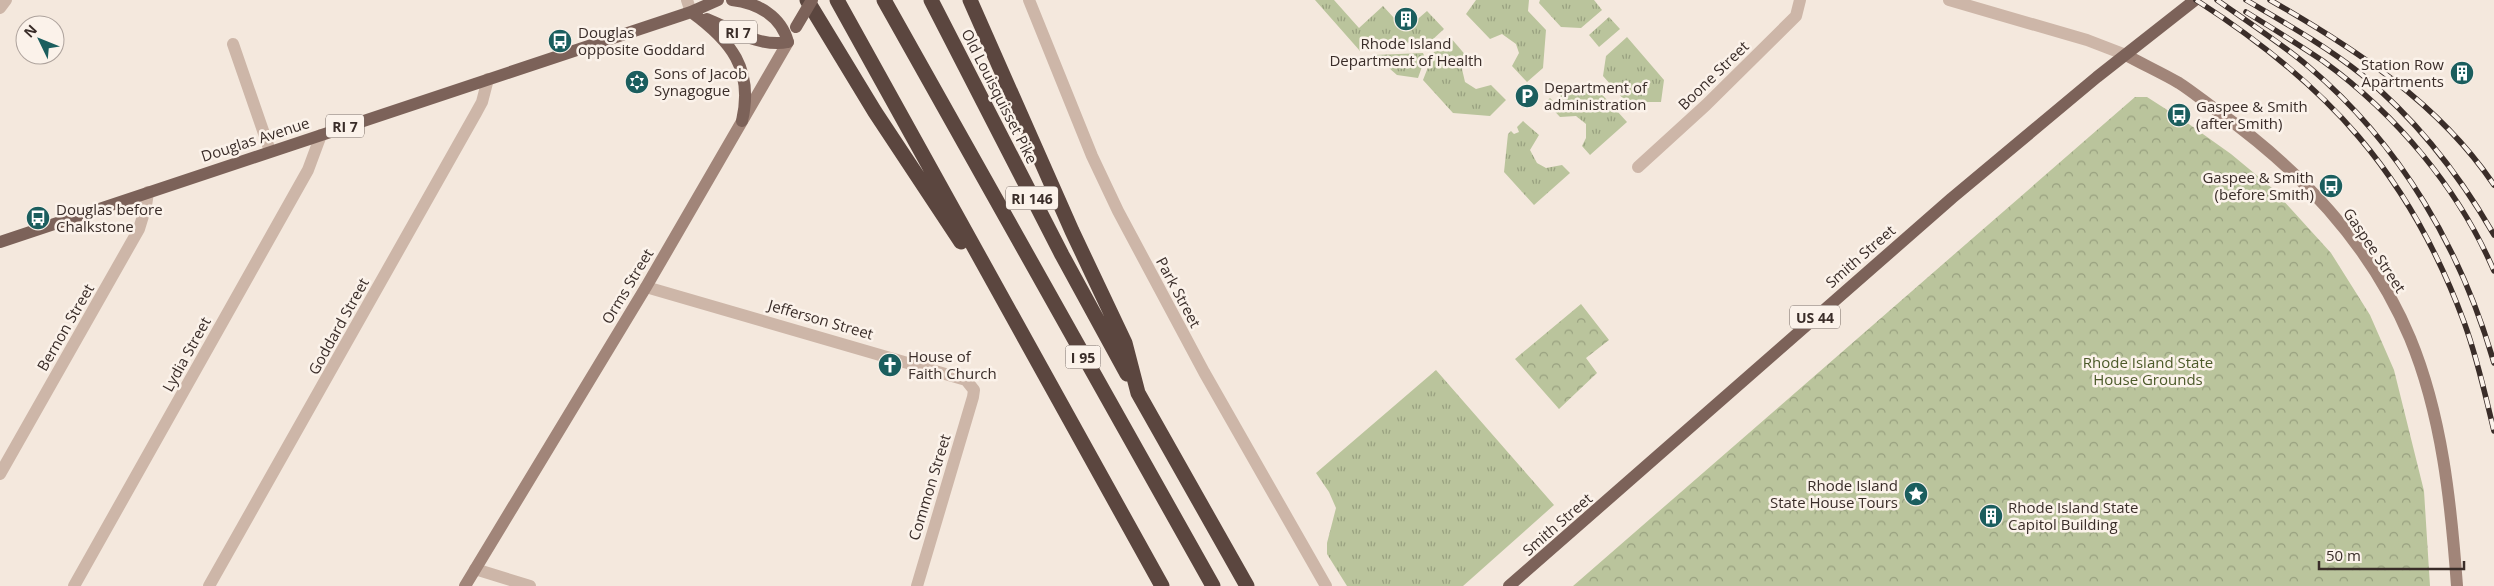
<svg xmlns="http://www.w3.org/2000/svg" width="2494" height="586" font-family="'Open Sans',sans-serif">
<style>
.grass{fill:url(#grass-tufts)}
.park{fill:url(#park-crowns)}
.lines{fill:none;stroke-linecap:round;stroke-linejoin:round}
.minor{stroke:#cdb6a8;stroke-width:12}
.tertiary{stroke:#cdb6a8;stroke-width:12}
.secondary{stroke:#a18579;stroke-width:12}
.primary{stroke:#7c6259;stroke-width:12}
.motorway{stroke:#5b463f;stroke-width:15}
.rail-casing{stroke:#3a2d29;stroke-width:5.5}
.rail{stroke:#fbf2ea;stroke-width:4;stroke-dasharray:11;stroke-linecap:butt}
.primary-bridge{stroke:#7c6259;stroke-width:12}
.labels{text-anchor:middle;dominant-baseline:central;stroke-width:5;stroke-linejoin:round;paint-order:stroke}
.shield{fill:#fbf2ea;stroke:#746863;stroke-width:1}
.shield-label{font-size:14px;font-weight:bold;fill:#3a2d29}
.poi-label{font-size:15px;fill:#3a2d29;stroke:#fbf2ea;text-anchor:start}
.street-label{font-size:15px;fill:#3a2d29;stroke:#fbf2ea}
.park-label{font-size:15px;fill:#4c5a2a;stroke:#fbf2ea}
</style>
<defs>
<pattern id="grass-tufts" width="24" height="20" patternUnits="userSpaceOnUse" patternTransform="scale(1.25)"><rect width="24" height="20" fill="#bac49c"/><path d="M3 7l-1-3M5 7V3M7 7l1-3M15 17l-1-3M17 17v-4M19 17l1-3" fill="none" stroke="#98a07f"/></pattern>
<pattern id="park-crowns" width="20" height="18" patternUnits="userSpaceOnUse" patternTransform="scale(1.25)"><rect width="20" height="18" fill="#bac49c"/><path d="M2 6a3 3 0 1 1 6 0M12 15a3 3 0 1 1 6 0" fill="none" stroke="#98a07f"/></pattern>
</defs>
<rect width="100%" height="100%" fill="#f4e8dd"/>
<!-- grass -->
<path class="grass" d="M1315 0H1334L1359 28 1383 6 1405 30 1427 11 1444 29 1431 41 1371 45 1360 51Z
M1476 0H1529L1528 11 1546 30 1543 68 1527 82 1512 66 1519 53 1516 44 1502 34 1490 39 1466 14Z
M1540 0H1594L1602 10 1581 28 1561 27 1539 3Z
M1609 17 1620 29 1599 47 1589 35Z
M1450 37 1468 58 1462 69 1465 82 1476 89 1491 85 1506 100 1490 116 1453 113 1423 80 1434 52Z
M1627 37 1664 80 1661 102H1626L1603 76 1606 56Z
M1423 53 1425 58 1418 78 1397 75 1374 55Z
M1562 87 1597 89 1627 122 1590 155 1582 146 1586 138V124L1576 116 1560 117 1546 102 1550 98 1554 102 1561 96 1557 91Z
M1523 121 1539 135 1530 150 1537 163 1546 168 1562 165 1570 173 1534 205 1504 172 1508 134 1511 131 1514 134 1519 132 1517 127Z
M1436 370 1554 505 1463 586H1347L1327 554V543L1336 508 1329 492 1316 473Z"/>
<!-- park -->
<path class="park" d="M2135 97H2147L2186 122 2231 154 2272 188 2331 253 2370 315 2394 370 2424 491 2430 586H1573Z
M1581 304 1609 340 1586 358 1597 373 1559 409 1515 359Z"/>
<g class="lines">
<!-- minor -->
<path class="minor" d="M687 0 691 12
M0 8 6 0
M233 44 270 151
M1638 167 1706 105 1796 16 1800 0
M646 287 966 380 974 390 973 397 917 586
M0 474 139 229 146 206 148 192
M475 569 530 586
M74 586 308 170 321 135
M209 586 476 113 482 102 488 79"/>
<!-- tertiary -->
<path class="tertiary" d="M1029 0 1092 156 1118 211 1204 372 1326 586
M1949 0 2087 40 2126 55"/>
<!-- secondary -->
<path class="secondary" d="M2126 55C2144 65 2162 73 2179 83 2193 92 2206 103 2219 112 2300 170 2371 245 2410 338 2442 415 2451 503 2457 586
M465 586 646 287 788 42"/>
<!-- primary -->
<path class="primary" d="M732 0C758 3 781 16 788 42
M691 12C731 41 754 69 742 121
M707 19C732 29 760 48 788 42
M0 242 691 12 718 0
M1509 586 1952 198 2097 77 2195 0"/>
<!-- motorway -->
<path class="motorway" d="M807 0 875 112 961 242
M837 0 1162 586
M884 0 1213 586
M931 0 1062 255 1127 374
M970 0 1072 231 1125 343 1138 393 1247 586"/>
<!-- rail casing -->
<g class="rail-casing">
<path id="rail" d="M2196 0C2327 84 2409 173 2464 322 2477 357 2485 394 2494 431
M2217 0C2248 22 2281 43 2309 67 2401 145 2461 249 2494 363
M2246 0C2285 23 2326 46 2361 74 2416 119 2459 174 2494 235
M2270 0C2354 48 2439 103 2494 185
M2246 12C2272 28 2298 44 2323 61 2396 114 2459 189 2494 271"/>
</g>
<!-- rail -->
<use href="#rail" class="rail"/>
<!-- primary-bridge -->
<path class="primary-bridge" d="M796 27 812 0"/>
</g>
<!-- icons -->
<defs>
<g id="building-disc" transform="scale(1.25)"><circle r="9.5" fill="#1b5e5e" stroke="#fbf2ea"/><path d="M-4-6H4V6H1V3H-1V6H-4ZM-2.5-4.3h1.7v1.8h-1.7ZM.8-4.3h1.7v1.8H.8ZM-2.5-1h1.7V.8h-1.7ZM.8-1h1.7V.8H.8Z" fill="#fff"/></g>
<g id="bus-disc" transform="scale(1.25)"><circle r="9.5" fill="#1b5e5e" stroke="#fbf2ea"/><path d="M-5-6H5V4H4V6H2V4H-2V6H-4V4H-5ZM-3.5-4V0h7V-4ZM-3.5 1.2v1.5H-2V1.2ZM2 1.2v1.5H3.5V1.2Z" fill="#fff"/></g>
<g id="synagogue-disc" transform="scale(1.25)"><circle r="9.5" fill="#1b5e5e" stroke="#fbf2ea"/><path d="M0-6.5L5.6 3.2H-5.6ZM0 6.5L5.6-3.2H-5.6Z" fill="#fff"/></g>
<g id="parking-disc" transform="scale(1.25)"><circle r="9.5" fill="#1b5e5e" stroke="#fbf2ea"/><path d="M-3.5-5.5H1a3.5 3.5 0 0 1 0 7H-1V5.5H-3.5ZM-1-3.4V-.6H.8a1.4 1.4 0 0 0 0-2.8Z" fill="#fff"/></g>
<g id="church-disc" transform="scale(1.25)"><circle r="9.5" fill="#1b5e5e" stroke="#fbf2ea"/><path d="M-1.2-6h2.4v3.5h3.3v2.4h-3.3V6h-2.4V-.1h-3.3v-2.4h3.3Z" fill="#fff"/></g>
<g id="sight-disc" transform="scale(1.25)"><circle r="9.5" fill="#1b5e5e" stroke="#fbf2ea"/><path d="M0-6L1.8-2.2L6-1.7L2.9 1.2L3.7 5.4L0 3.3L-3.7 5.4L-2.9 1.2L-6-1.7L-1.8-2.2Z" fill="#fff"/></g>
</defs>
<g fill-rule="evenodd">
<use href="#building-disc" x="1406" y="19"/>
<use href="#bus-disc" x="560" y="41"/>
<use href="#building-disc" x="2462" y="73"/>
<use href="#synagogue-disc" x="637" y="82"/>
<use href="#parking-disc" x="1527" y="96"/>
<use href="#bus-disc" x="2179" y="115"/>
<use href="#bus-disc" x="2331" y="186"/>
<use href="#bus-disc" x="38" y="218"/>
<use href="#church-disc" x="890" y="365"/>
<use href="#sight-disc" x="1916" y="494"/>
<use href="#building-disc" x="1991" y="516"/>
</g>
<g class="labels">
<!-- shield labels -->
<g class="shield">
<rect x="719" y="20.5" width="38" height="23" rx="4"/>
<rect x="326" y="114.5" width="38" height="23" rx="4"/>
<rect x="1006" y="186.5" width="52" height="23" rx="4"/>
<rect x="1790" y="305.5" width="50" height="23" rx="4"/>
<rect x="1065.5" y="345.5" width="35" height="23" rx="4"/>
</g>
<g class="shield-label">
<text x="738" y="32">RI 7</text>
<text x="345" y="126">RI 7</text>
<text x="1032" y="198">RI 146</text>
<text x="1815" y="317">US 44</text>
<text x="1083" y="357">I 95</text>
</g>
<!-- poi labels -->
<g class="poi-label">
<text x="578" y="32">Douglas<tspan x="578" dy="17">opposite Goddard</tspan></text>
<text x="1406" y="43" text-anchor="middle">Rhode Island<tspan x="1406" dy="17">Department of Health</tspan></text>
<text x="2444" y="64" text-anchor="end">Station Row<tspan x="2444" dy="17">Apartments</tspan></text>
<text x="654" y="73">Sons of Jacob<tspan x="654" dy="17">Synagogue</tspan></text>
<text x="1544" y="87">Department of<tspan x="1544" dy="17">administration</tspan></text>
<text x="2196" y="106">Gaspee &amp; Smith<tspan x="2196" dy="17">(after Smith)</tspan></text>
<text x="2314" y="177" text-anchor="end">Gaspee &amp; Smith<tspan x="2314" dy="17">(before Smith)</tspan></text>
<text x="56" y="209">Douglas before<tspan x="56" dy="17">Chalkstone</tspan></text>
<text x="908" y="356">House of<tspan x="908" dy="17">Faith Church</tspan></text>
<text x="1898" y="485" text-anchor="end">Rhode Island<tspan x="1898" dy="17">State House Tours</tspan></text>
<text x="2008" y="507">Rhode Island State<tspan x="2008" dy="17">Capitol Building</tspan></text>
</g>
<!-- street labels -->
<g class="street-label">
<text transform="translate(1713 75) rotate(-44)">Boone Street</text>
<text transform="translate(1000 96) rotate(63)">Old Louisquisset Pike</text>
<text transform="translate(255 139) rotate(-18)">Douglas Avenue</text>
<text transform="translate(2375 250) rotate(56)">Gaspee Street</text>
<text transform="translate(1860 256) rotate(-41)">Smith Street</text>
<text transform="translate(627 286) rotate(-59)">Orms Street</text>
<text transform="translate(1179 292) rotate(62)">Park Street</text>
<text transform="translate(821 319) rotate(16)">Jefferson Street</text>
<text transform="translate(338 326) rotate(-61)">Goddard Street</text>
<text transform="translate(65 327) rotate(-60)">Bernon Street</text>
<text transform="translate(186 354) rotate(-61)">Lydia Street</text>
<text transform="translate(929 487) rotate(-73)">Common Street</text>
<text transform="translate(1557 524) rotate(-41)">Smith Street</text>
</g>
<!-- park labels -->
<g class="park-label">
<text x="2148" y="362">Rhode Island State<tspan x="2148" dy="17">House Grounds</tspan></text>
</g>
</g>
<!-- north arrow -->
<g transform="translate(40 40) rotate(313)"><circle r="24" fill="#fbf2ea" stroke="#aea39d"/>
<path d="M0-4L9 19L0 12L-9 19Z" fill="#1b5e5e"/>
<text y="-8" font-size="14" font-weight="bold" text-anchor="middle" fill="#3a2d29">N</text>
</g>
<!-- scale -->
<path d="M2319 561v8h145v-8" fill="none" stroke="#3a2d29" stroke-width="2.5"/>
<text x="2326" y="561" font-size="15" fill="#3a2d29" stroke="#fbf2ea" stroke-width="4" paint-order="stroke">50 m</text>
</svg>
